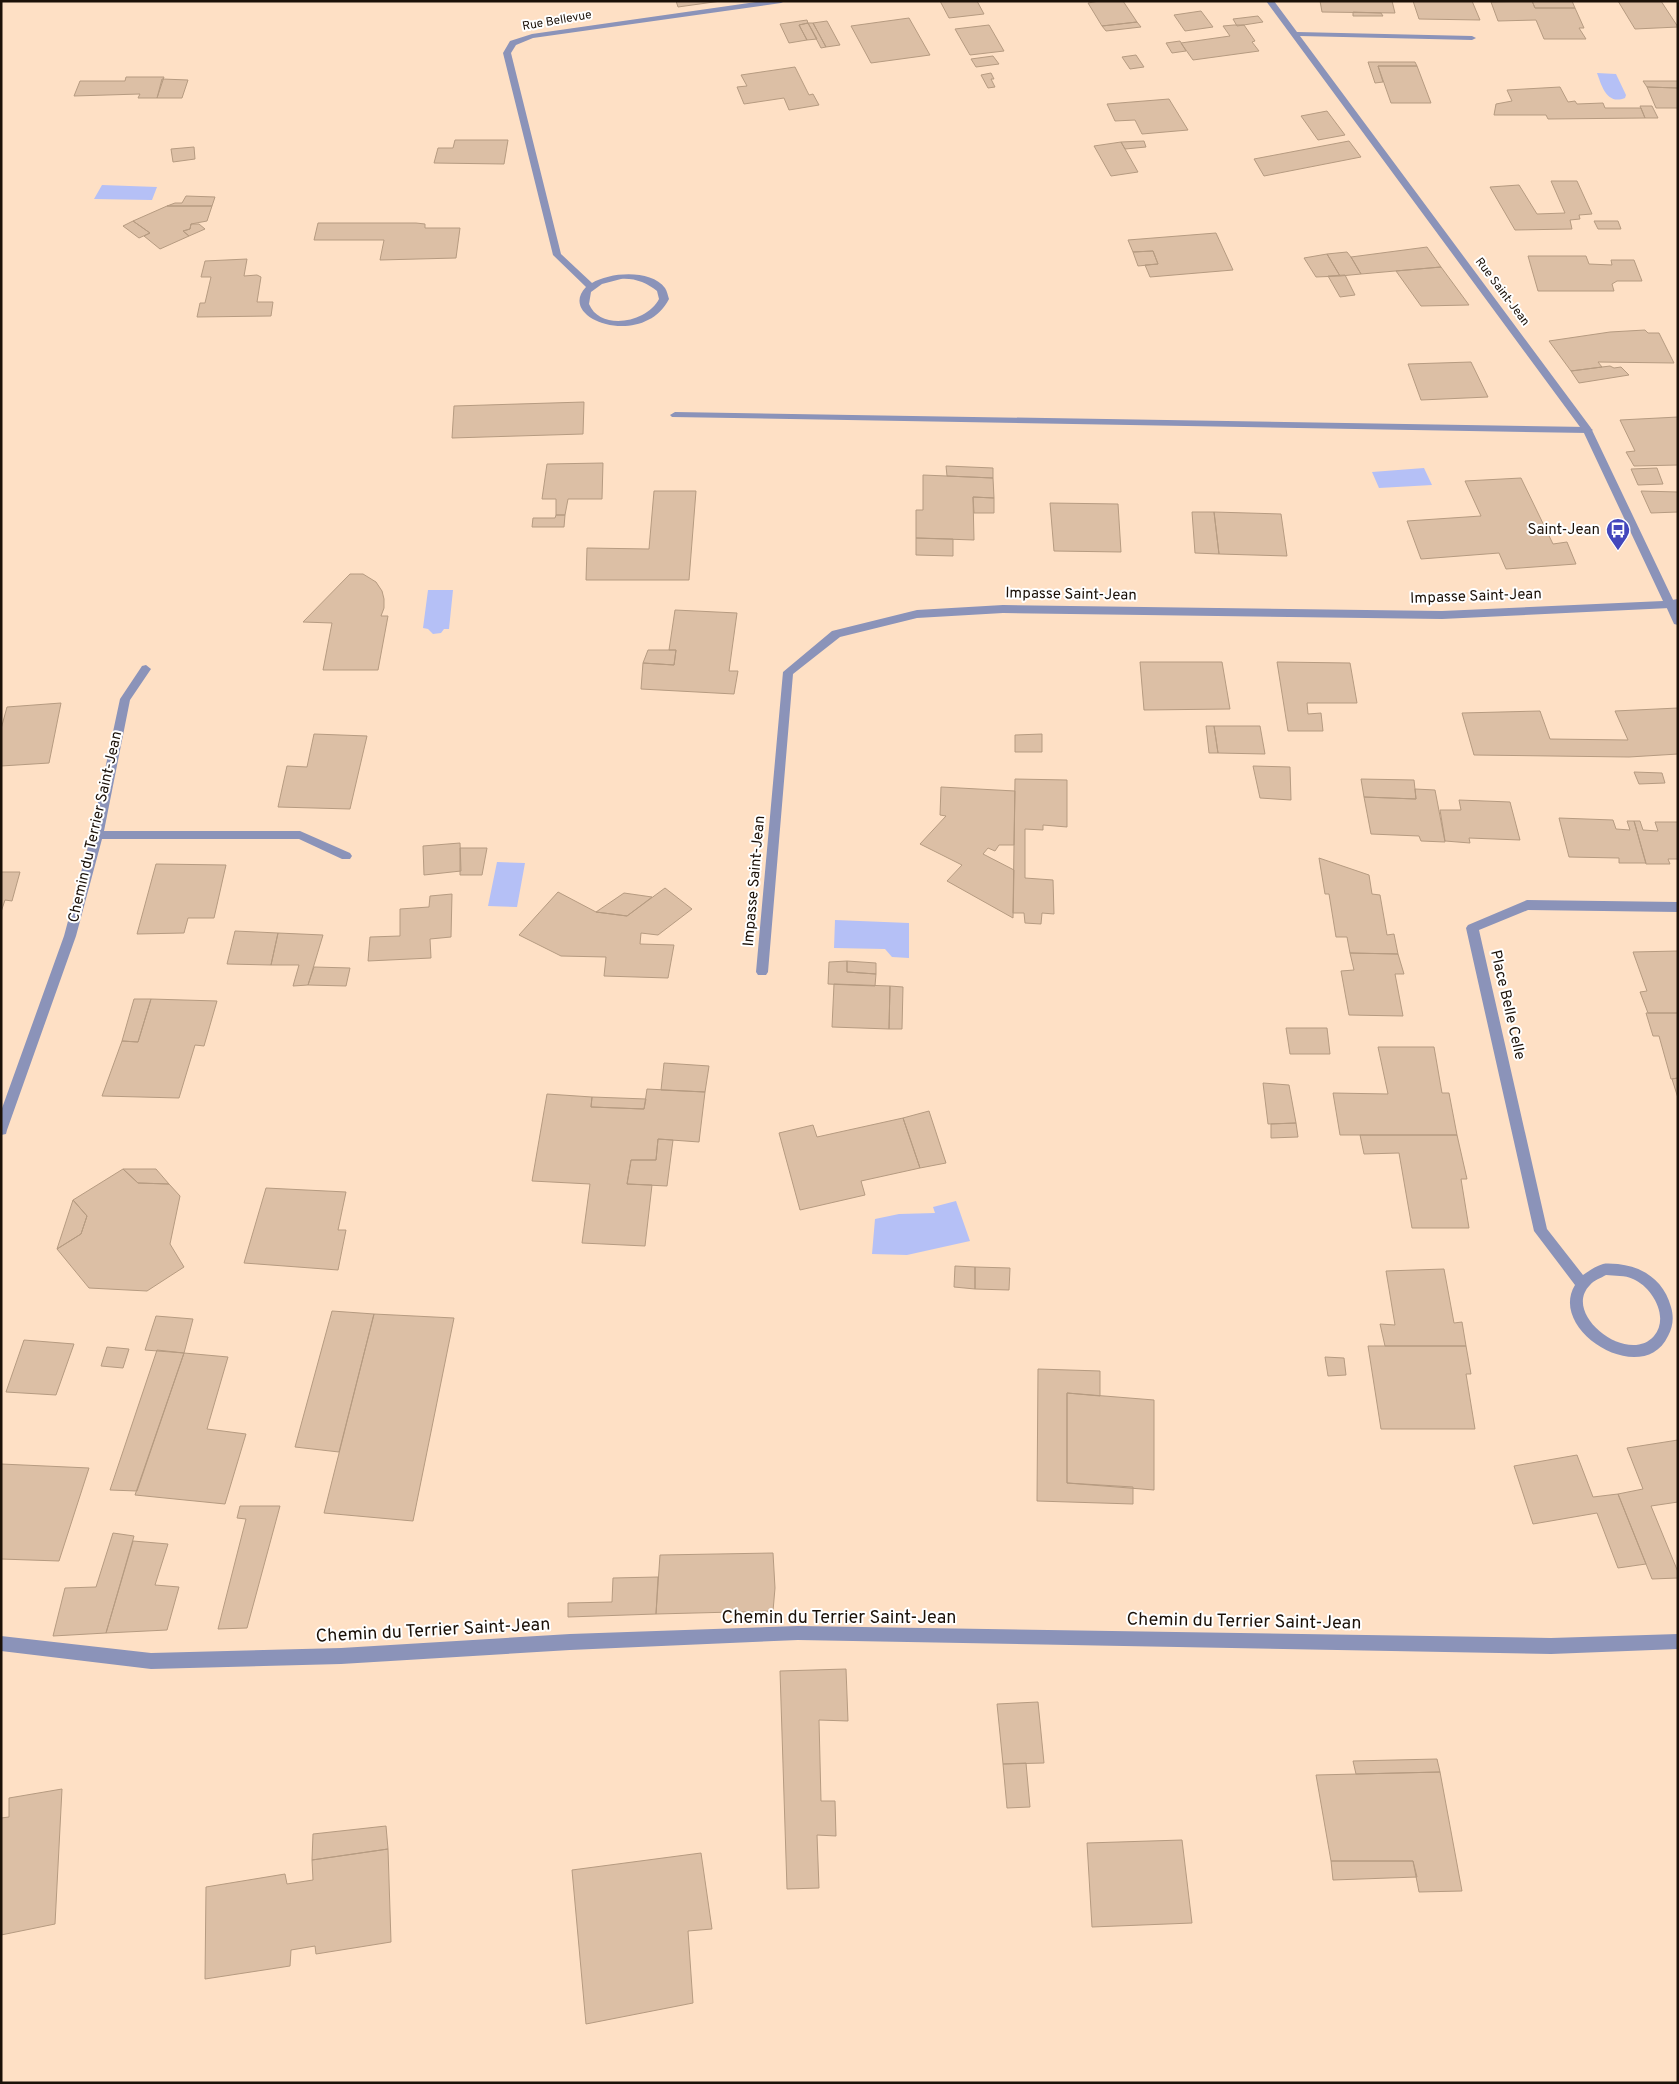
<svg xmlns="http://www.w3.org/2000/svg" width="1679" height="2084" font-family="Overpass,sans-serif">
<style>
.water{fill:#b5c0f6}
.building{fill:#dcbfa5;stroke:#b69b81}
.lines{fill:none;stroke-linecap:round;stroke-linejoin:round}
.service{fill:#8b93b9;fill-rule:evenodd}
.minor{fill:#8b93b9;fill-rule:evenodd}
.tertiary{fill:#8b93b9;fill-rule:evenodd}
.labels{text-anchor:middle;dominant-baseline:central;stroke-width:4;stroke-linejoin:round;paint-order:stroke}
.far-street-label{font-size:12px;fill:#1b1108;stroke:#fff}
.poi-label{font-size:15px;fill:#1b1108;stroke:#fff;text-anchor:end}
.street-label{font-size:15px;fill:#1b1108;stroke:#fff}
.near-street-label{font-size:18px;fill:#1b1108;stroke:#fff}
</style>
<rect width="100%" height="100%" fill="#fee0c5"/>
<!-- water -->
<path class="water" d="M1597 73 1616 74 1626 95 1625 98C1607 105 1602 87 1597 73Z
M102 185 157 187 152 200 94 199Z
M1424 468 1432 485 1379 488 1372 472Z
M428 590H453L449 629H444L441 633 433 634 428 629 423 628Z
M497 862 525 863 517 907 488 906Z
M835 920 909 923V958L892 957 885 949 834 948Z
M956 1201 970 1241 907 1255 872 1254 875 1219 899 1214 935 1213 933 1207Z"/>
<!-- building -->
<path class="building" d="M676 1H721L678 7Z
M940 1H977L984 14 949 18Z
M1099 1H1123L1137 22 1102 26 1088 3Z
M1320 1H1392L1395 13 1322 12Z
M1413 1H1472L1480 20 1419 19Z
M1532 1 1535 8H1575L1584 28H1579L1586 39H1544L1536 20 1498 21 1491 2Z
M1532 1H1572L1575 8H1535Z
M1618 1H1661L1678 27 1635 29Z
M1201 11 1213 27 1185 31 1174 15Z
M1353 12 1381 13 1383 16H1353Z
M1258 16 1263 22 1237 26 1233 19Z
M909 18 930 55 871 63 851 26Z
M807 20 808 23 799 25 807 40 789 43 780 24Z
M827 21 840 45 826 47 813 23Z
M1137 22 1141 27 1106 31 1102 26Z
M808 23H813L826 47 821 48Z
M808 23 816 37 817 39 807 40 799 25Z
M989 25 1004 51 970 55 955 29Z
M1234 25H1244L1255 41 1252 42 1259 51 1193 60 1181 43 1230 36 1223 26Z
M1180 41 1186 51 1172 53 1166 43Z
M1136 55 1144 67 1130 69 1122 57Z
M993 56 999 64 976 67 971 59Z
M1368 62H1415L1417 66H1378L1383 82 1375 83Z
M1378 66H1417L1431 103H1391Z
M795 67 809 95 813 94 819 105 789 110 784 98 744 104 737 87 747 86 741 75Z
M991 73 994 79H991L995 87 988 88 981 75Z
M126 77H164L157 98H138L140 94 74 96 80 81H125Z
M162 79 188 80 182 98H157Z
M1643 81H1678V88L1647 87Z
M1560 87 1568 102 1575 101 1577 104 1603 103 1605 108H1641L1645 118 1548 119 1546 115H1494L1496 104 1512 101 1507 90Z
M1647 87 1678 88V108H1656Z
M1169 99 1188 130 1142 134 1135 120 1115 121 1107 104Z
M1640 106H1652L1658 118H1645Z
M1327 111 1345 135 1318 140 1301 116Z
M455 140H508L504 164 434 163 438 148H453Z
M1144 141 1146 147 1125 149 1121 142Z
M1349 141 1361 157 1264 176 1254 159Z
M1121 142 1138 172 1111 176 1094 146Z
M194 147 195 159 173 162 171 149Z
M1551 181H1577L1592 214 1579 215 1580 219 1570 220 1572 229 1515 230 1490 187 1519 185 1537 214 1565 213Z
M186 196 215 197 212 206H167L175 203H182Z
M167 206H212L207 221 191 224 190 229 183 231 189 236 160 249 144 236 150 233 133 221Z
M133 221 150 233 139 238 123 226Z
M1594 221H1618L1621 229H1598Z
M318 223H416L425 224V228H460L456 258 380 260 384 240H314Z
M191 224H199L205 229 189 236 183 231 190 229Z
M1216 233 1233 270 1150 277 1145 265 1158 264 1153 251 1133 252 1128 240Z
M1427 247 1441 267 1361 274 1351 257Z
M1153 251 1158 264 1138 266 1133 252Z
M1347 252 1351 257 1361 274 1340 276 1327 254Z
M1327 254 1340 276 1316 277 1304 258Z
M1528 256H1586L1589 264 1612 265 1611 260H1634L1642 281H1617L1612 284 1614 291H1538Z
M247 259 244 276 257 275 261 277 257 302H273L271 316 197 317 200 303H205L211 277H201L205 261Z
M1441 267 1469 305 1421 306 1396 271Z
M1345 275 1355 295 1340 297 1328 276Z
M1645 330 1648 333H1659L1674 363 1598 362 1602 367 1571 371 1549 341 1610 332Z
M1471 362 1488 397 1421 400 1408 364Z
M1610 366 1614 368 1621 367 1629 375 1579 383 1571 371Z
M584 402 583 434 452 438 454 406Z
M1678 417V465L1634 466 1626 452 1635 451 1620 420Z
M603 463 602 499H568L565 515H556V499H542L547 464Z
M946 466 993 468V478L947 476Z
M1657 468 1663 484 1638 485 1631 469Z
M923 475 993 478 994 498 973 497 974 540 916 538V510H923Z
M1521 478 1553 544 1567 542 1576 564 1506 569 1499 553 1421 559 1407 521 1481 516 1465 481Z
M654 491H696L689 580H586L587 548 649 549Z
M1641 491 1678 492V512L1651 513Z
M973 497 994 498V513H974Z
M1050 503 1118 504 1121 552 1054 551Z
M1192 512H1214L1219 554 1195 553Z
M1214 512 1281 514 1287 556 1219 554Z
M556 515H565L564 527H532L533 518H555Z
M916 538 953 539V556L916 555Z
M350 574H363L376 582 382 591 384 599V608L381 616H388L378 670H323L332 623 303 622Z
M675 610 737 613 729 671H738L734 694 641 689 643 663 674 665 676 650H669Z
M648 650H676L674 665 643 663Z
M1140 662H1222L1230 709 1144 710Z
M1277 662 1350 663 1357 703H1307L1308 714 1321 713 1323 731H1288Z
M61 703 49 763 1 766V729L7 707Z
M1678 708V754L1629 757 1474 755 1462 713 1540 711 1550 739 1628 740 1615 711Z
M1206 726H1214L1218 753H1209Z
M1214 726H1260L1265 754 1218 753Z
M314 734 367 736 350 809 278 807 287 766 307 767Z
M1042 734V752H1015V735Z
M1253 766 1290 767 1291 800 1260 798Z
M1634 772 1662 773 1665 783 1639 784Z
M1015 779 1067 780V827L1043 825V830L1025 829V878L1053 880 1054 914 1042 913 1041 924 1025 923 1024 913H1013Z
M1361 779 1414 780 1416 799 1364 797Z
M941 787 1015 791 1014 845H999L995 851 988 848 983 854 1014 870 1013 918 947 881 962 865 920 844 946 816 940 815Z
M1415 789 1435 790 1445 842 1421 841 1419 836 1371 834 1364 797 1416 799Z
M1459 800 1510 802 1520 840 1469 838 1470 843 1445 841 1440 810H1461Z
M1559 818 1613 820 1616 829 1630 830 1627 821H1634L1646 863H1619V858L1569 857Z
M1634 821H1640L1643 830 1658 831 1655 822H1678V859H1668L1670 864H1646Z
M460 843 461 871 424 875 423 846Z
M460 848H487L482 875H460Z
M1319 858 1369 875 1372 894 1380 895 1387 935 1394 934 1398 954 1350 953 1347 937H1336L1329 894H1325Z
M156 864 226 865 214 918H188L184 933 137 934Z
M1 872H20L12 901 5 900 1 912Z
M665 888 692 909 658 935 641 933 640 944 674 945 668 978 604 976 606 957 561 956 519 935 558 892 596 912 627 916Z
M624 893 652 897 627 916 596 912Z
M452 894 451 937 430 939 431 958 368 961 370 937 400 936V909L429 907 430 896Z
M235 931 278 933 271 965 227 964Z
M278 933 323 935 308 985 293 986 299 965H271Z
M1678 951V1013H1648L1640 992 1647 991 1633 952Z
M1350 953 1398 954 1404 974H1395L1403 1016 1349 1015 1341 971 1354 970Z
M847 961 876 963V974L847 972Z
M847 961V972L876 974 875 986 828 984 829 962Z
M314 967 350 968 346 986 308 985Z
M834 984 890 986 889 1029 832 1027Z
M890 986 903 987 902 1029H889Z
M134 999H151L138 1042 122 1041Z
M151 999 217 1001 204 1046 195 1045 179 1098 102 1096 122 1041 138 1042Z
M1646 1013H1678V1078L1671 1079 1659 1036H1653Z
M1286 1028H1327L1330 1054H1290Z
M1378 1047H1434L1442 1093H1449L1457 1135H1340L1333 1093 1388 1094Z
M664 1063 709 1066 705 1092 661 1090Z
M1678 1078V1098L1672 1079Z
M1263 1083 1289 1085 1296 1123 1268 1124Z
M647 1089 705 1092 699 1142 658 1139 656 1160H631L627 1184 652 1185 645 1246 582 1243 590 1184 532 1181 547 1094 592 1097 591 1107 644 1109Z
M592 1097 646 1099 644 1109 591 1107Z
M929 1111 946 1163 920 1168 903 1118Z
M903 1118 920 1168 861 1181 865 1195 800 1210 779 1133 813 1125 817 1137Z
M1296 1123 1298 1137 1271 1138V1124Z
M1360 1135H1457L1467 1179H1461L1469 1228H1412L1399 1153 1364 1154Z
M658 1139 673 1140 667 1186 627 1184 631 1160H656Z
M123 1169 138 1183 169 1184 180 1196 170 1244 184 1267 147 1291 89 1288 57 1249 81 1234 87 1216 73 1200Z
M123 1169H156L169 1184 138 1183Z
M266 1188 346 1192 338 1230H346L338 1270 244 1263Z
M73 1200 87 1216 81 1234 57 1249Z
M955 1266 975 1267V1289L954 1287Z
M975 1267 1010 1268 1009 1290 975 1289Z
M1444 1269 1454 1323 1462 1322 1466 1346H1385L1380 1324 1395 1325 1386 1271Z
M332 1311 374 1314 339 1452 295 1447Z
M374 1314 454 1318 413 1521 324 1513Z
M156 1316 193 1319 184 1353 145 1350Z
M24 1340 74 1344 56 1395 6 1392Z
M1368 1346H1466L1471 1374H1466L1475 1429H1381Z
M107 1347 129 1349 123 1368 101 1366Z
M157 1350 184 1353 137 1491 110 1490Z
M184 1353 228 1357 207 1429 246 1434 225 1504 135 1495Z
M1325 1357 1344 1358 1346 1375 1328 1376Z
M1038 1369 1100 1371V1396L1067 1393V1483L1133 1487V1504L1037 1501Z
M1067 1393 1154 1400V1490L1067 1483Z
M1678 1440V1502L1651 1506 1678 1572V1578L1652 1579 1618 1494 1643 1489 1627 1448Z
M1577 1455 1593 1497 1618 1494 1646 1564 1618 1568 1597 1513 1533 1524 1514 1466Z
M1 1464 89 1468 59 1561 1 1559Z
M240 1506H280L247 1628 218 1629 246 1519 237 1518Z
M113 1533 134 1536 106 1633 53 1636 65 1588 96 1587Z
M133 1541 168 1544 155 1585 179 1587 167 1630 106 1633Z
M773 1553 775 1588 773 1611 656 1614 660 1555Z
M658 1577 656 1614 568 1617V1603L612 1602 613 1578Z
M846 1669 848 1721 819 1720 821 1801H835L836 1836 817 1835 819 1888 787 1889 780 1671Z
M1038 1702 1044 1763 1003 1764 997 1704Z
M1437 1759 1440 1772 1356 1774 1353 1761Z
M1026 1763 1030 1807 1007 1808 1003 1764Z
M1440 1772 1462 1891 1419 1892 1413 1861H1331L1316 1775Z
M62 1789 55 1924 1 1935V1818L9 1817V1798Z
M386 1826 388 1849 312 1860 313 1834Z
M1182 1840 1192 1923 1092 1927 1087 1843Z
M388 1849 391 1942 316 1954 315 1946 291 1950 290 1966 205 1979 206 1887 285 1874 287 1884 313 1880 312 1860Z
M701 1853 712 1929 688 1931 693 2003 586 2024 572 1870Z
M1331 1861H1413L1417 1877 1333 1880Z"/>
<g class="lines">
<!-- service -->
<path class="service" d="M675 412 1588 427 1593 430 1588 433 672 417 670 415Z"/>
<!-- minor -->
<path class="minor" d="M763 1H785L781 3 533 38 516 45 511 53 561 254 592 283C610 272 651 269 665 288 667 291 668 296 669 299 643 350 555 319 586 287L553 255 503 53 510 41 532 34ZM621 279C635 278 647 283 657 291L659 299C647 323 600 331 589 304L591 292 602 284Z
M1266 1H1274L1297 32 1472 36 1476 38 1472 40 1300 36 1591 428 1675 604 1670 608 1442 619 1003 613 917 618 840 637 793 674 768 972 766 975H758L756 972 783 672 832 631 917 610 1003 605 1442 611 1663 601 1583 431Z
M146 665 151 669 130 700 104 831H300L350 853 352 856 350 859H342L299 839H102L76 936 7 1130 6 1134 1 1135V1111L64 936 91 835 120 699 142 666Z
M1527 900 1678 902V912L1528 910 1479 930 1547 1229 1583 1275C1589 1271 1596 1266 1603 1264 1608 1263 1613 1264 1618 1264 1644 1267 1664 1281 1671 1307 1674 1317 1673 1327 1668 1336 1643 1389 1547 1331 1575 1285L1534 1231 1466 928 1468 925ZM1606 1275C1615 1276 1625 1275 1633 1279 1652 1287 1670 1317 1654 1336 1628 1366 1561 1314 1590 1285 1594 1280 1601 1278 1606 1275Z
M798 1626 1551 1638 1678 1634V1649L1551 1654 798 1640 570 1650 341 1664 151 1669 1 1651V1636L151 1653 341 1648 570 1634Z"/>
<!-- tertiary -->
<path class="tertiary" d="M1678 599V625L1674 624 1665 604 1666 601Z"/>
</g>
<!-- icons -->
<defs>
<g id="bus-pin" transform="scale(1.25)"><path d="M0 17L-7.5 6A9.5 9.5 0 1 1 7.5 6Z" fill="#4347bc" stroke="#fff"/><path d="M-5-6H5V4H4V6H2V4H-2V6H-4V4H-5ZM-3.5-4V0h7V-4ZM-3.5 1.2v1.5H-2V1.2ZM2 1.2v1.5H3.5V1.2Z" fill="#fff"/></g>
</defs>
<g fill-rule="evenodd">
<use href="#bus-pin" x="1618" y="530"/>
</g>
<g class="labels">
<!-- far-street labels -->
<g class="far-street-label">
<text transform="translate(557 21) rotate(-10)">Rue Bellevue</text>
<text transform="translate(1502 292) rotate(53)">Rue Saint-Jean</text>
</g>
<!-- poi labels -->
<g class="poi-label">
<text x="1600" y="530">Saint-Jean</text>
</g>
<!-- street labels -->
<g class="street-label">
<text transform="translate(1071 595) rotate(1)">Impasse Saint-Jean</text>
<text transform="translate(1476 597) rotate(-2)">Impasse Saint-Jean</text>
<text transform="translate(96 827) rotate(-77)">Chemin du Terrier Saint-Jean</text>
<text transform="translate(755 881) rotate(-85)">Impasse Saint-Jean</text>
<text transform="translate(1507 1005) rotate(77)">Place Belle Celle</text>
</g>
<!-- near-street labels -->
<g class="near-street-label">
<text x="839" y="1618">Chemin du Terrier Saint-Jean</text>
<text transform="translate(1244 1622) rotate(1)">Chemin du Terrier Saint-Jean</text>
<text transform="translate(433 1631) rotate(-3)">Chemin du Terrier Saint-Jean</text>
</g>
</g>
<!-- border -->
<rect width="1679" height="2084" fill="none" stroke="#1b1108" stroke-width="5"/>
</svg>
